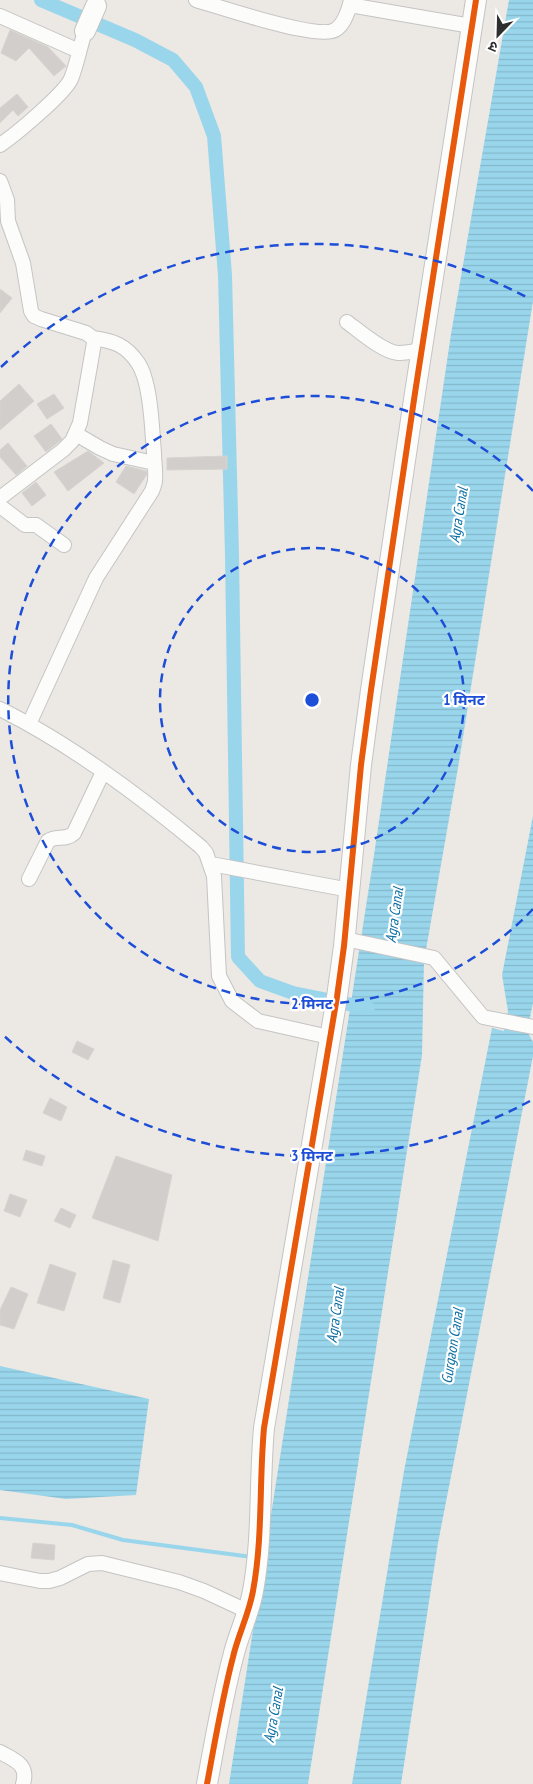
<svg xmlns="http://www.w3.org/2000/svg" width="533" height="1784" font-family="'PT Sans Narrow','Noto Sans Devanagari',sans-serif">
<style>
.water{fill:url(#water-rules)}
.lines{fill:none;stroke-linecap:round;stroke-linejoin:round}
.stream{stroke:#99d6ec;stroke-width:4}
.canal{stroke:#99d6ec;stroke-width:14}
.building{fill:#d1cecb;stroke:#d7d4d0}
.street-casing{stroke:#c5c4c5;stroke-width:16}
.secondary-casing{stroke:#c5c4c5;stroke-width:22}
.street{stroke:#fcfcfb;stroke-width:14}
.secondary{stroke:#fcfcfb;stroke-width:20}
.cycleway-casing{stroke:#fff;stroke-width:9}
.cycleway{stroke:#e8590c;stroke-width:6}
.ring{fill:none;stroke:#1d4ed8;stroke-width:2.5;stroke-dasharray:9 6}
.labels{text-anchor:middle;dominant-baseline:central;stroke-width:4.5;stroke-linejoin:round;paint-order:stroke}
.water-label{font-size:15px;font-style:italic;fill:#0d6fa3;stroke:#fff}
.centre{fill:#1d4ed8;stroke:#fff;stroke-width:2.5}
.ring-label{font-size:15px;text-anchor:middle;font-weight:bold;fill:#1d4ed8;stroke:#fff;stroke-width:4.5;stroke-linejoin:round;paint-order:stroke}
</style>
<defs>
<pattern id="water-rules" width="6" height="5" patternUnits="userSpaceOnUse" patternTransform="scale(1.25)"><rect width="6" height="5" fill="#99d6ec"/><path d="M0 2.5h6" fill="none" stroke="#84b8cb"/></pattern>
</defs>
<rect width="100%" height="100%" fill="#ece8e4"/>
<!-- water -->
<path class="water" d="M509 0H533V301L458 768 424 961 422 1055 308 1784H229L374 855 451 334Z
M533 816V1003L527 1031 533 1042V1056L438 1543 401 1784H352L404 1471 492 1028 504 1031 508 1011 502 975Z
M0 1366 149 1399 136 1495 66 1499 0 1490Z"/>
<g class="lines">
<!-- stream -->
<path class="stream" d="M0 1518 72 1525 123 1540 252 1557"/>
<!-- canal -->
<path class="canal" d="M41 0 135 40 173 60 196 87 214 136 225 275 232 555 238 957 260 981 293 993 368 1008"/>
</g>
<!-- building -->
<path class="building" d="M10 30 48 47 66 66 54 76 29 48 16 61 1 53Z
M17 94 28 107 18 116 13 110 0 123V108Z
M0 289 12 298 0 313Z
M19 384 34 401 0 430V401Z
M54 394 64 408 47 419 37 404Z
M51 424 62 439 46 452 34 436Z
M8 443 27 466 16 475 0 457V450Z
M88 451 104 463 68 491 54 472Z
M227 456V469L167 470V458Z
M126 466 146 471 147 474 134 494 116 482Z
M36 482 46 495 32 506 22 493Z
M77 1041 94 1049 88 1060 72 1052Z
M50 1098 67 1107 61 1121 43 1113Z
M26 1150 45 1156 42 1166 23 1160Z
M116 1156 172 1175 158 1241 92 1218Z
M10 1194 27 1200 20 1217 4 1211Z
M61 1208 76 1215 70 1228 54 1221Z
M113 1260 130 1265 120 1303 103 1298Z
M50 1264 76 1273 64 1311 37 1303Z
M11 1287 28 1294 14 1329 0 1325V1310Z
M33 1543 55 1545 54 1560 31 1558Z"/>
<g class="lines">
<!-- street casing -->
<g class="street-casing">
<path id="street" d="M196 0C220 7 317 40 335 30 344 25 349 9 351 0
M350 5 471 26
M0 16 79 51
M0 145C15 135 64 94 71 79 77 64 80 47 85 31
M0 181 7 200 8 221 23 263 31 311 34 316 41 319 86 333 93 338 94 343 80 423 72 441 63 450 0 498
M347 322C359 331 383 352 398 353 405 353 414 351 421 351
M76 434 100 448 113 454 154 463
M0 506 25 525H36L64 545
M0 709C72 745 139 795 201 847L206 853 214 876 219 976 232 1001 258 1021 329 1037
M29 724 96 578 152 491C153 488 155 484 155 480 156 471 154 462 154 453 152 430 151 382 138 363 126 345 114 341 93 338
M211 864 350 890
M29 879 48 841C56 835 66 841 74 833L103 772
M345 939 434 958 483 1017 533 1027
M0 1573 40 1581H49L60 1578 88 1564 102 1563 179 1582 204 1591 247 1611
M0 1752C14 1760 29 1764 23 1784"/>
</g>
<!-- secondary casing -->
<g class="secondary-casing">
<path id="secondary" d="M85 31 96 6
M207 1784C215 1741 222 1699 233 1657 238 1635 249 1614 253 1591 263 1537 259 1483 264 1428L337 997 344 946 361 765 371 690 415 393 476 0"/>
</g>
<!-- street -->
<use href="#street" class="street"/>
<!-- secondary -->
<use href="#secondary" class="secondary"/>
<!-- cycleway casing -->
<g class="cycleway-casing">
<path id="cycleway" d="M207 1784C215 1741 222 1699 233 1657 238 1635 249 1614 253 1591 263 1537 259 1483 264 1428L337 997 344 946 361 765 371 690 415 393 476 0"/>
</g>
<!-- cycleway -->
<use href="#cycleway" class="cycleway"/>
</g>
<!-- distance rings -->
<g class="ring">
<circle cx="312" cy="700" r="152"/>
<path d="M533 909A304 304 0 1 1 533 491"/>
<path d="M530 1101A456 456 0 0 1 1 1033M1 367A456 456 0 0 1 530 299"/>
</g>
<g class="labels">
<!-- water labels -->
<g class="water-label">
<text transform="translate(458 515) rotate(-81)">Agra Canal</text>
<text transform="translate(394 915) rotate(-82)">Agra Canal</text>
<text transform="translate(335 1315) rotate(-82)">Agra Canal</text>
<text transform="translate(452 1346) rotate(-81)">Gurgaon Canal</text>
<text transform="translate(273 1715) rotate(-80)">Agra Canal</text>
</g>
</g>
<circle cx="312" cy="700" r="8" class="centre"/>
<g class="ring-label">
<text x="464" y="705">1 मिनट</text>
<text x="312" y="1009">2 मिनट</text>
<text x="312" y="1161">3 मिनट</text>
</g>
<!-- north arrow -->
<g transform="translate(498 35) rotate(203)" stroke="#ffffff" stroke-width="4" paint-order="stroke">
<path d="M0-4L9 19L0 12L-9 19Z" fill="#2e2e2e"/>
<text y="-8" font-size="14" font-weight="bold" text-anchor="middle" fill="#2e2e2e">उ</text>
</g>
</svg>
